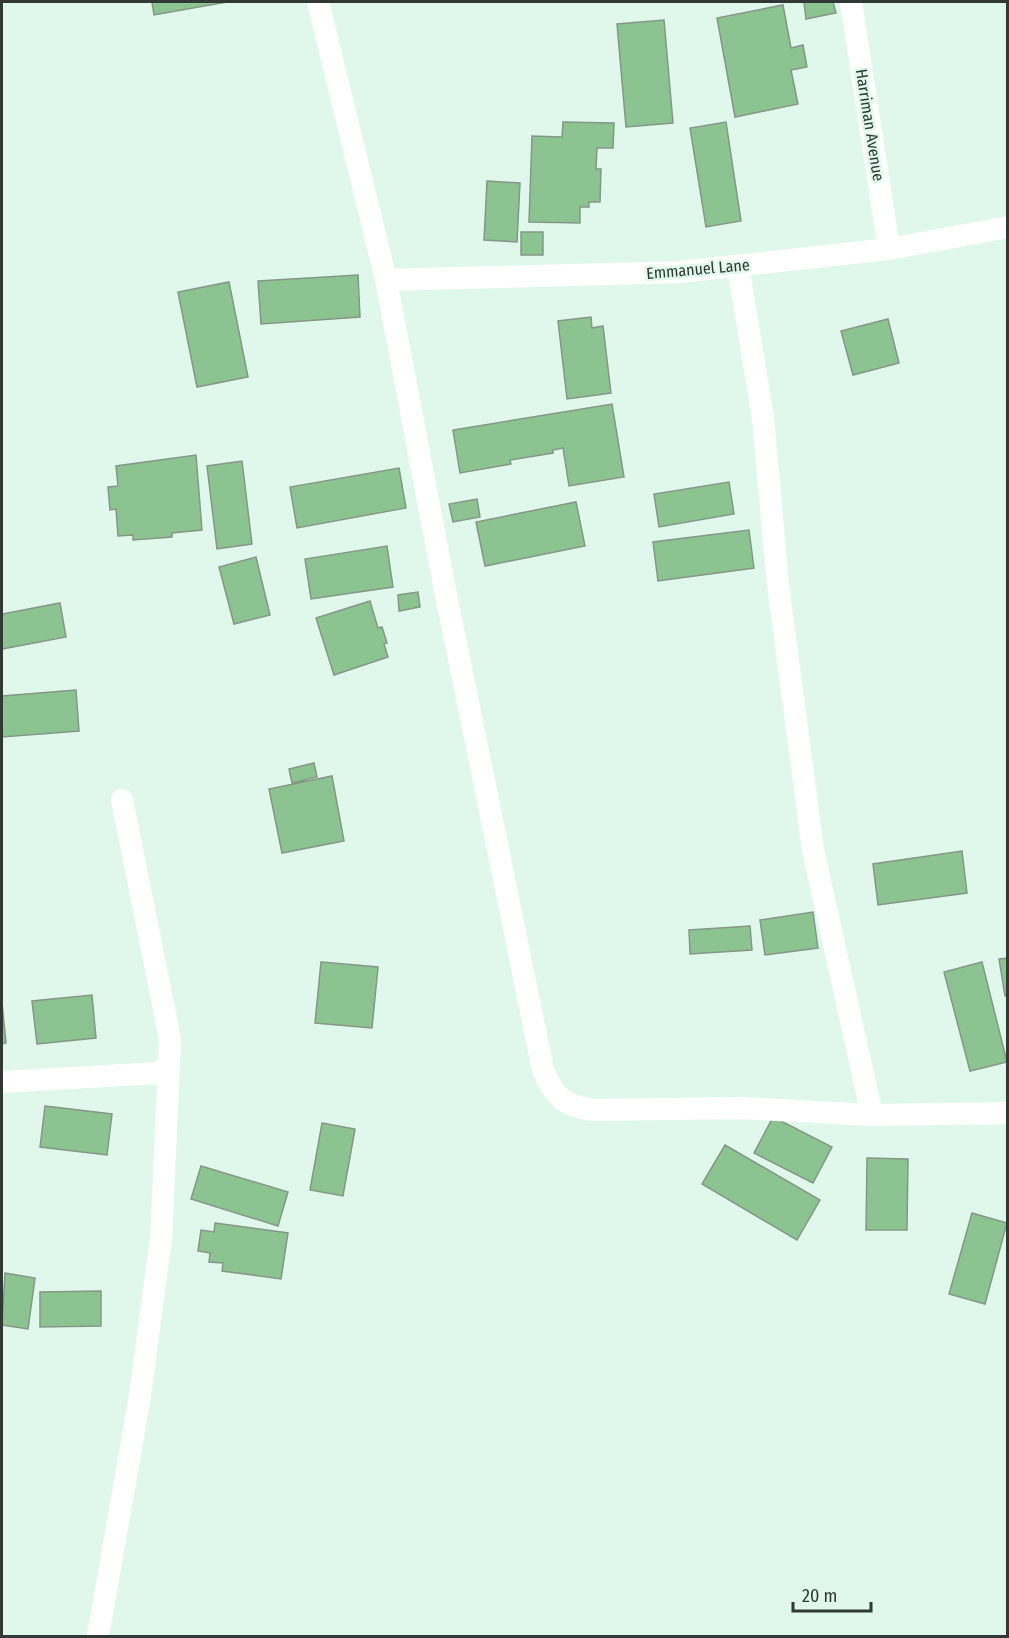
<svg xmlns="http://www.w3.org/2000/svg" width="1009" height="1638" font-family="'Fira Sans Condensed',sans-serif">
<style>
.building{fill:#8bc490;stroke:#869687;stroke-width:1.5}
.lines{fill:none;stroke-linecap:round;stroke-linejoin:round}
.street{stroke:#fff;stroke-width:22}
.labels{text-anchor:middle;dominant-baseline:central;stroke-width:5;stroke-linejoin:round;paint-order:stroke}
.street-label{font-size:16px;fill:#303935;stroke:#e0f8ec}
</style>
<rect width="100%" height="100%" fill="#e0f8ec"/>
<!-- building -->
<path class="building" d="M152 2H227L154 15Z
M804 2H833L836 13 806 19Z
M783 5 791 48 803 45 807 67 791 70 798 104 735 117 717 18Z
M664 20 673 123 626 127 617 24Z
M563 122 614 123 613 148H597L596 169H601L600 202H589V207H580V223L529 222 532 136 562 137Z
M726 122 741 221 706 227 690 128Z
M487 181 520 183 517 242 484 240Z
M521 232H543V255H521Z
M358 275 360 317 261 324 258 281Z
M229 282 248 377 197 387 178 292Z
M591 317 592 328 603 326 611 393 567 399 558 321Z
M888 319 899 363 853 375 841 331Z
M612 404 624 477 569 486 563 448 553 450V453L510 460 511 464 460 473 453 430Z
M196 455 202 530 172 533V537L133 540V535L118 536 116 509 110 510 108 487 118 486 116 466Z
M242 461 252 544 217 549 207 466Z
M399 468 406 508 297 528 290 487Z
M729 482 734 514 659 527 654 494Z
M477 499 480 517 453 522 449 504Z
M576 502 585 546 485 566 476 522Z
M749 530 754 568 658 581 653 542Z
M387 546 393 587 311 599 305 559Z
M256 557 270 615 234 624 219 567Z
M418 592 420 607 399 611 398 595Z
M370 601 378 628 382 627 387 643 384 644 388 657 334 675 316 618Z
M60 603 66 637 2 649V614Z
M76 690 79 731 2 737V696Z
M314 763 317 777 292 783 289 769Z
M332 776 344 841 282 853 269 789Z
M962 851 967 893 878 905 873 864Z
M813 912 818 948 765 955 760 920Z
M750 926 752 950 690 954 689 930Z
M1008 958V996H1005L999 959Z
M321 962 378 967 372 1028 315 1023Z
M982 962 1007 1062 970 1071 944 972Z
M92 995 96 1038 37 1044 32 1001Z
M2 1003 6 1043 2 1044Z
M45 1106 112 1114 107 1155 40 1147Z
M773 1117 832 1147 813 1183 754 1153Z
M322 1123 355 1129 343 1196 310 1190Z
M725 1145 820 1200 797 1240 702 1184Z
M867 1158 908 1159 907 1230H866Z
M201 1166 288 1192 278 1226 191 1199Z
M972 1213 1007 1223 985 1304 949 1294Z
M215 1223 288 1233 281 1279 222 1271 223 1263 209 1262 210 1253 198 1251 201 1230 214 1232Z
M5 1273 35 1278 28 1329 2 1325Z
M101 1291V1326L40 1327V1292Z"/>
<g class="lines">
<!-- street -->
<path class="street" d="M318 2 386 280 445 590 543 1070C554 1097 564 1106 593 1110L741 1108 872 1115 1008 1113
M851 2 889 249
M738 266 763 418 778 585 813 850 872 1115
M386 280 680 272 889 249 1008 227
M2 1082 158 1073 169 1064 170 1039 122 800
M98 1636 139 1402 161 1238 169 1064"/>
</g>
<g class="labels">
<!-- street labels -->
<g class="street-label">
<text transform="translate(870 125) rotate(81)">Harriman Avenue</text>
<text transform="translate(698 269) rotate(-5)">Emmanuel Lane</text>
</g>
</g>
<!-- border -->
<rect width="1009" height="1638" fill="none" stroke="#303935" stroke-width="6"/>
<!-- scale -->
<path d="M793 1602v9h78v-9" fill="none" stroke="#303935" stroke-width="3"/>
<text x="802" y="1602" font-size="18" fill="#303935" stroke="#e0f8ec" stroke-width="4.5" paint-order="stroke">20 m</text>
</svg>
